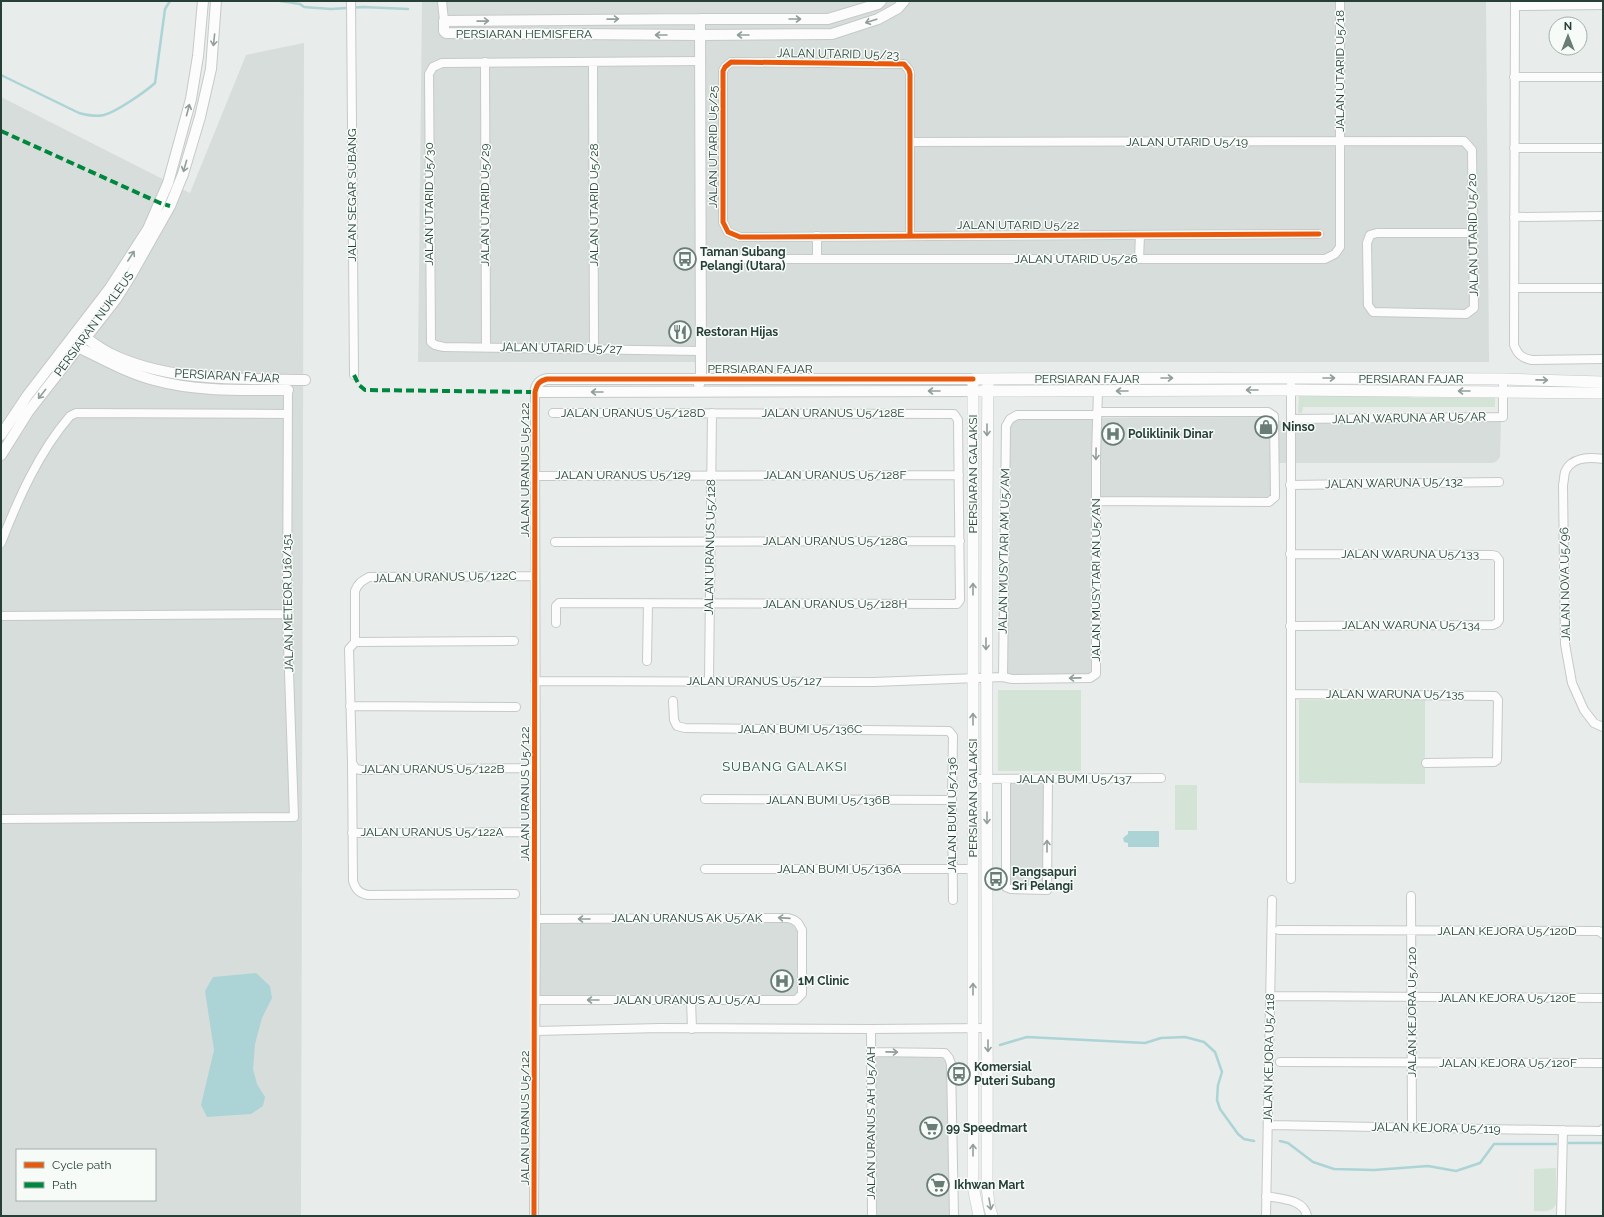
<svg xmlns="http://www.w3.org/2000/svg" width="1604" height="1217" font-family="Raleway,sans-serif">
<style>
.built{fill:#d7ddda;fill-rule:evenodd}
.green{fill:#d3e4d7}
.water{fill:#acd4d6}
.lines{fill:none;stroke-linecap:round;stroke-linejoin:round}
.stream{stroke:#acd4d6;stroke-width:2.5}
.minor-casing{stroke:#c5c9c7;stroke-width:10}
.tertiary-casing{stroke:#c5c9c7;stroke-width:12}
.secondary-casing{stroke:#c4c9c7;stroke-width:12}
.minor{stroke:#fcfcfc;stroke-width:8}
.tertiary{stroke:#fcfcfc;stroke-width:10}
.secondary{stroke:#fcfcfc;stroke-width:11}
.quiet{stroke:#00873e;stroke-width:4;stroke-dasharray:8 4;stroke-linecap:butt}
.cycleway-casing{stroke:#f7fbf8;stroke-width:8}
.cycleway{stroke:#e8590c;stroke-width:5}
.oneway{stroke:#919e9a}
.labels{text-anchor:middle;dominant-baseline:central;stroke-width:3;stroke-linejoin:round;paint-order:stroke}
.street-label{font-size:12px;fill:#263f37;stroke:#f7fbf8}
.poi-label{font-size:12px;font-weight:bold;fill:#263f37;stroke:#f7fbf8;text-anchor:start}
.neighbourhood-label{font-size:13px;letter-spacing:1px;fill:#235042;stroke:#f7fbf8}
</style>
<rect width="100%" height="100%" fill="#e8ecea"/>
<!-- built -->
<path class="built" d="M422 1H1486L1489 362H418Z
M304 43 301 1216H1V97L190 193 246 55ZM17 1150H155V1200H17Z
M1270 417V421L1501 420 1500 457 1497 461 1493 463H1272V496L1270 499 1094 498V672L1089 675 1012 676 1005 674 1008 426 1012 422 1018 418Z
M1009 782H1045L1044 887 1009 885Z
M790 922 798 930 799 991 794 997 539 996 540 923Z
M875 1055 941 1056 948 1064 950 1216H874Z"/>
<!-- green -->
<path class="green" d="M1285 382V386L998 387V384Z
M1397 395 1413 398H1495V407H1303L1302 413H1298L1299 396Z
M998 690H1081V771H998Z
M1299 700H1425V784L1299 783Z
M1175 785H1197V830H1175Z
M1556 1168V1204C1552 1213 1542 1211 1534 1211V1169Z"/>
<!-- water -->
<path class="water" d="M1128 831H1159V847H1128V843L1124 842 1123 838 1128 834Z
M256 973 270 986 272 998 262 1018 255 1044 253 1069 257 1084 265 1097 263 1106 251 1114 207 1117 201 1105 214 1050 205 991 213 977Z"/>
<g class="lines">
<!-- stream -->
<path class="stream" d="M280 1 300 4 304 7 331 9 363 7 408 9
M1 75 79 113C87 115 95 117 104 115 116 112 145 92 155 83L165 9 170 1
M1000 1045 1027 1037 1145 1043 1161 1038 1185 1037 1204 1042 1215 1052 1222 1072 1218 1085 1217 1100 1220 1109 1238 1134 1244 1139 1254 1141
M1280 1141 1288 1143 1313 1162 1334 1169 1374 1170 1428 1166 1456 1171 1480 1163 1494 1144H1556
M1569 1143H1603"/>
<!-- minor casing -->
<g class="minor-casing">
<path id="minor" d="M351 1 354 375
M442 1 444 21
M1515 1 1514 345C1518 355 1522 358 1532 360L1603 359
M1515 6 1603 5
M700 61 442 63 433 67 429 74 431 342 435 345 444 347 701 351
M485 62 486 347
M593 62 594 349
M1514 77H1603
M910 142 1464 141 1472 150 1474 308 1466 314 1373 312 1368 305 1367 243 1370 235 1377 233H1473
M1514 148H1603
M1514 217 1603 216
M817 236V259
M910 236V74L909 70 904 64 731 62 725 67 723 71V222L728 232 740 237 1319 234
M701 259H1325L1335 254 1340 247V1
M1139 259 1140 235
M1514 288H1603
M1291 385V879
M553 413 954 414 958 420 960 600 957 604 559 603 556 606V623
M1291 419 1503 417V379
M1603 459C1590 457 1571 457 1565 472 1564 476 1564 481 1563 485L1565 644 1572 683 1584 710 1594 723 1603 727
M534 476 959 475
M1290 485 1499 482
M1096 501 1269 502 1275 497 1274 416 1268 412H1097
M555 542 960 541
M1 543C18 499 39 452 70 416L76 413 288 414
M1290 554 1492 555 1496 556 1499 560V620L1497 623 1493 625 1290 626
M534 576 369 577C362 581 358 583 355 591V642L349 649 352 763 356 769 361 770 535 768
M1 616 287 614
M355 642 514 641
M647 661 648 604
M1003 677 1012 679 1090 678 1096 674V456L1098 391
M535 681 874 682 1003 677 1006 426 1010 419 1017 415H1097
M709 681 712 413
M1291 694 1495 696 1498 700 1497 760 1494 762 1426 763
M673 701 674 720 677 726 685 728 949 731 953 736 952 800 953 900
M350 706 516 707
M352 763 353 881C356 890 359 893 368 895L515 894
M974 779 1161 778
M1006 779V887L1011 889 1047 890 1048 779
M705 799 952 800
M1 819 294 817 287 614 288 390
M352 833 535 832
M705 869H973
M1411 896 1412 1127
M1279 930 1599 931 1603 934
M1270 996 1603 998
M536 1000H796L802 994V930L798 923 794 920 788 918 536 919
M691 1000 692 1029
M871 1029 872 1216
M536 1031 660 1028 871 1029 988 1028
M871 1052 945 1053 949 1058 951 1064 954 1216
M1280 1062 1603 1063
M1268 1125 1601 1131 1603 1129
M1266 1196C1281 1199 1304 1199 1307 1216
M534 1216 536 919 535 392
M1266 1216 1272 900
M1561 1216 1563 1130"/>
</g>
<!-- tertiary casing -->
<g class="tertiary-casing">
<path id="tertiary" d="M881 1 878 4 828 19H700L444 21V31L446 33 700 35 832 34 878 19 898 8 904 1
M86 338C93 343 101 349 109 353 170 383 239 378 305 380
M78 347C103 359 127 373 154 380 197 392 243 390 288 390
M699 384 701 379 700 19
M973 391 535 392C537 384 539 381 547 379H973
M1 435 27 396 110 288 148 229 168 183 191 99 198 56 203 1
M1 455 28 412 116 299 131 275 170 206 183 174 200 117 211 69 216 1"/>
</g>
<!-- secondary casing -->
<g class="secondary-casing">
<path id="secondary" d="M988 379C985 648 988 917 987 1186L989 1205 992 1216
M982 391 1291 390 1603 393
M979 1216 973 1186V379L1290 378 1503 379 1603 382"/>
</g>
<!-- minor -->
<use href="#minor" class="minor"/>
<!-- tertiary -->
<use href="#tertiary" class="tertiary"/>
<!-- secondary -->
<use href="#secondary" class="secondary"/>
<!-- quiet -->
<path class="quiet" d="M1 131 160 203 170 206
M354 375 359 385 365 390 535 392"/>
<!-- cycleway casing -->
<g class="cycleway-casing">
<path id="cycleway" d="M910 236V74L909 70 904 64 731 62 725 67 723 71V222L728 232 740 237 1319 234
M534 1216C536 941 533 667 535 392 537 384 539 381 547 379H973"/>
</g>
<!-- cycleway -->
<use href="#cycleway" class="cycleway"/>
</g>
<!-- one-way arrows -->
<defs><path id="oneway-shaft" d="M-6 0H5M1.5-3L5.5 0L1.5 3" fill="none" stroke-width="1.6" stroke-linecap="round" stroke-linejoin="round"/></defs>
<g class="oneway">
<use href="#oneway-shaft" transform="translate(613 19) rotate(-1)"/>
<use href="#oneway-shaft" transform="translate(795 19)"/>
<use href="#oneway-shaft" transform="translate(483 21) rotate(-1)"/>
<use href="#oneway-shaft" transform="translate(871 21) rotate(162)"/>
<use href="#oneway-shaft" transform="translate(661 35) rotate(-180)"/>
<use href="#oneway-shaft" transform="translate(743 35) rotate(180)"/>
<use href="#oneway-shaft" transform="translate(214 40) rotate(96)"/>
<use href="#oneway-shaft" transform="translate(188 110) rotate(-75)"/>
<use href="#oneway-shaft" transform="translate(185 166) rotate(106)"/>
<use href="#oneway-shaft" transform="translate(131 256) rotate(-57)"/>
<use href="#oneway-shaft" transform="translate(1167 378)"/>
<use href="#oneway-shaft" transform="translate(1329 378)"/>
<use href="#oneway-shaft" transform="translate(1542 380) rotate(1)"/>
<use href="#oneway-shaft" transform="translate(1252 390) rotate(180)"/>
<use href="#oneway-shaft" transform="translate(934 391) rotate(180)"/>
<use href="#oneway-shaft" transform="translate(1122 391) rotate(180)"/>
<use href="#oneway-shaft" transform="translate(1464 391) rotate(180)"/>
<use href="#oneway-shaft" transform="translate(597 392) rotate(180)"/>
<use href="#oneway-shaft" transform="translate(42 394) rotate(128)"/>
<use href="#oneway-shaft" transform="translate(987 430) rotate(90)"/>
<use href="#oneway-shaft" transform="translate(1096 454) rotate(91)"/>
<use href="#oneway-shaft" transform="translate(973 589) rotate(-90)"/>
<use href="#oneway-shaft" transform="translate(986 644) rotate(90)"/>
<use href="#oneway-shaft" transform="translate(1075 678) rotate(179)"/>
<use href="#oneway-shaft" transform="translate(973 719) rotate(-90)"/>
<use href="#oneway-shaft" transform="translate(987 818) rotate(90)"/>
<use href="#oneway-shaft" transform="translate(1047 846) rotate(-90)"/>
<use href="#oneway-shaft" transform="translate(784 918) rotate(-176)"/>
<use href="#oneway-shaft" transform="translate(584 919) rotate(180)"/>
<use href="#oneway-shaft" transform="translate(973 989) rotate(-90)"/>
<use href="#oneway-shaft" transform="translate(593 1000) rotate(-180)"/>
<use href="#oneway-shaft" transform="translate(988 1046) rotate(90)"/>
<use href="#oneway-shaft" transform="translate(892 1052) rotate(1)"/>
<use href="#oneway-shaft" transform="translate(973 1150) rotate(-90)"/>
<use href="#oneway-shaft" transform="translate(990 1204) rotate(80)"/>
</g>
<!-- icons -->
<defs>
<g id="bus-ring" transform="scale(1.15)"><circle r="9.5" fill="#f7fbf8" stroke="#6a7c76" stroke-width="1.5"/><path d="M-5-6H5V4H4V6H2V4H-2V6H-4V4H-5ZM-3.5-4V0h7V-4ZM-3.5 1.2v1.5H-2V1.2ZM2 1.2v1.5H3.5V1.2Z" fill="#6a7c76"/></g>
<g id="restaurant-ring" transform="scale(1.15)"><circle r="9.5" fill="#f7fbf8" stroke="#6a7c76" stroke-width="1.5"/><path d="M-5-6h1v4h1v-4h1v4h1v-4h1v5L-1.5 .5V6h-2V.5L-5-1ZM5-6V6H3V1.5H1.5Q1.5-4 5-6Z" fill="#6a7c76"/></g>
<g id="shop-ring" transform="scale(1.15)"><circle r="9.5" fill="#f7fbf8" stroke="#6a7c76" stroke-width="1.5"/><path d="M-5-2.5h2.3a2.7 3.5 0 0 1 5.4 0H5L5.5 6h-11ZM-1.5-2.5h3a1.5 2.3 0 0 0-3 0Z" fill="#6a7c76"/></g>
<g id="hospital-ring" transform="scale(1.15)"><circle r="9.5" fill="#f7fbf8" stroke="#6a7c76" stroke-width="1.5"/><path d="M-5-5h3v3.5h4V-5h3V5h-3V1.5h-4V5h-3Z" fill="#6a7c76"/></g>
<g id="supermarket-ring" transform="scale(1.15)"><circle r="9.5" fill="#f7fbf8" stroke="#6a7c76" stroke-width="1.5"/><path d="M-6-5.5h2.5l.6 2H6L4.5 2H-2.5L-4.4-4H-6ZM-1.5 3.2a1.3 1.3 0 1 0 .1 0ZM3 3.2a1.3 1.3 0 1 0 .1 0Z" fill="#6a7c76"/></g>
</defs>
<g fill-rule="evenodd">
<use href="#bus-ring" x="685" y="259"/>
<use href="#restaurant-ring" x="680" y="332"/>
<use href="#shop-ring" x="1266" y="427"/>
<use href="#hospital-ring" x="1113" y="434"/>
<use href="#bus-ring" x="996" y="879"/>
<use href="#hospital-ring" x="782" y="981"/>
<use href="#bus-ring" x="959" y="1074"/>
<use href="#supermarket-ring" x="931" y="1128"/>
<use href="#supermarket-ring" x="938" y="1185"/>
</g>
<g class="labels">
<!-- street labels -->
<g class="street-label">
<text x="524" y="34">PERSIARAN HEMISFERA</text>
<text transform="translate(838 54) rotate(1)">JALAN UTARID U5/23</text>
<text transform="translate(1340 71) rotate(-90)">JALAN UTARID U5/18</text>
<text x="1187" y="142">JALAN UTARID U5/19</text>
<text transform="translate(713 147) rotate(-90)">JALAN UTARID U5/25</text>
<text transform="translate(352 195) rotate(-90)">JALAN SEGAR SUBANG</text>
<text transform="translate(429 204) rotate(-90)">JALAN UTARID U5/30</text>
<text transform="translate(485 205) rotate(-90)">JALAN UTARID U5/29</text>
<text transform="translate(594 205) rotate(-90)">JALAN UTARID U5/28</text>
<text x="1018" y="225">JALAN UTARID U5/22</text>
<text transform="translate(1473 235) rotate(-91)">JALAN UTARID U5/20</text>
<text x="1076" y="259">JALAN UTARID U5/26</text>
<text transform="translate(94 324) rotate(-54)">PERSIARAN NUKLEUS</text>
<text transform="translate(561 348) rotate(1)">JALAN UTARID U5/27</text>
<text x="760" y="369">PERSIARAN FAJAR</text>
<text transform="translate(227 376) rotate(3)">PERSIARAN FAJAR</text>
<text x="1087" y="379">PERSIARAN FAJAR</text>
<text x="1411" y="379">PERSIARAN FAJAR</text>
<text x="633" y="413">JALAN URANUS U5/128D</text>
<text x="833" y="413">JALAN URANUS U5/128E</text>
<text transform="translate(1409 418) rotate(-1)">JALAN WARUNA AR U5/AR</text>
<text transform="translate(525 470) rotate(-90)">JALAN URANUS U5/122</text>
<text transform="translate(973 474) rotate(-90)">PERSIARAN GALAKSI</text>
<text x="623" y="475">JALAN URANUS U5/129</text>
<text x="835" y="475">JALAN URANUS U5/128F</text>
<text transform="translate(1394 483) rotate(-1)">JALAN WARUNA U5/132</text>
<text x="835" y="541">JALAN URANUS U5/128G</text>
<text transform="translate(710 547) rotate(-89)">JALAN URANUS U5/128</text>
<text transform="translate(1004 551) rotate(-89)">JALAN MUSYTARI AM U5/AM</text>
<text x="1410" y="554">JALAN WARUNA U5/133</text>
<text transform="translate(445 577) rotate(-1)">JALAN URANUS U5/122C</text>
<text transform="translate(1096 580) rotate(-90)">JALAN MUSYTARI AN U5/AN</text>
<text transform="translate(1565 584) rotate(-91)">JALAN NOVA U5/96</text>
<text transform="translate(288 603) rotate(-91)">JALAN METEOR U16/151</text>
<text x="835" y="604">JALAN URANUS U5/128H</text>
<text x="1411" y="625">JALAN WARUNA U5/134</text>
<text x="754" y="681">JALAN URANUS U5/127</text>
<text x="1395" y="694">JALAN WARUNA U5/135</text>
<text x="800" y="729">JALAN BUMI U5/136C</text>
<text x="433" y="769">JALAN URANUS U5/122B</text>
<text x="1074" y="779">JALAN BUMI U5/137</text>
<text transform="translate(525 794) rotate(-90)">JALAN URANUS U5/122</text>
<text transform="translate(973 798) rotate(-90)">PERSIARAN GALAKSI</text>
<text x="828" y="800">JALAN BUMI U5/136B</text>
<text transform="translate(952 815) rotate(-90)">JALAN BUMI U5/136</text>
<text x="432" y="832">JALAN URANUS U5/122A</text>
<text x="839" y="869">JALAN BUMI U5/136A</text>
<text x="687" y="918">JALAN URANUS AK U5/AK</text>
<text x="1507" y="931">JALAN KEJORA U5/120D</text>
<text x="1507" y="998">JALAN KEJORA U5/120E</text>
<text x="687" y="1000">JALAN URANUS AJ U5/AJ</text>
<text transform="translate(1412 1012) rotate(-90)">JALAN KEJORA U5/120</text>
<text transform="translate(1269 1058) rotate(-89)">JALAN KEJORA U5/118</text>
<text x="1508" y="1063">JALAN KEJORA U5/120F</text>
<text transform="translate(525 1118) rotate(-90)">JALAN URANUS U5/122</text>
<text transform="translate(871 1123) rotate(-90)">JALAN URANUS AH U5/AH</text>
<text transform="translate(1436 1128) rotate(1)">JALAN KEJORA U5/119</text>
</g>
<!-- poi labels -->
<g class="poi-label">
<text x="700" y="252">Taman Subang<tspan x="700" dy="14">Pelangi (Utara)</tspan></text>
<text x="696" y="332">Restoran Hijas</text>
<text x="1282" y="427">Ninso</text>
<text x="1128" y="434">Poliklinik Dinar</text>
<text x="1012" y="872">Pangsapuri<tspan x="1012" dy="14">Sri Pelangi</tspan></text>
<text x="798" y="981">1M Clinic</text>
<text x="974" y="1067">Komersial<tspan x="974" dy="14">Puteri Subang</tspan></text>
<text x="946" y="1128">99 Speedmart</text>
<text x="954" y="1185">Ikhwan Mart</text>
</g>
<!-- neighbourhood labels -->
<g class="neighbourhood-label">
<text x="785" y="766">SUBANG GALAKSI</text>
</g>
</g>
<!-- border -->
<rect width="1604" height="1217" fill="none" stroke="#263f37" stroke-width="4"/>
<!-- legend -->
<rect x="16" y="1149" width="140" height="52" fill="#f7fbf8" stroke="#a3b0ab"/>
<rect x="24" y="1162" width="20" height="6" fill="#e8590c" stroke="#a3b0ab"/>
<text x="52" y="1169" font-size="12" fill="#263f37">Cycle path</text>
<rect x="24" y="1182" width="20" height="6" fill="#00873e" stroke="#a3b0ab"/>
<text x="52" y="1189" font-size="12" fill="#263f37">Path</text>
<!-- north arrow -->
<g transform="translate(1568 36)"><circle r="19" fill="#f7fbf8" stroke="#a3b0ab"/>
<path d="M0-3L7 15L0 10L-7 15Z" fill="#6a7c76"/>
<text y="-6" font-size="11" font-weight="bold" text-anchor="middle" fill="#263f37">N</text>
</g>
</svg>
